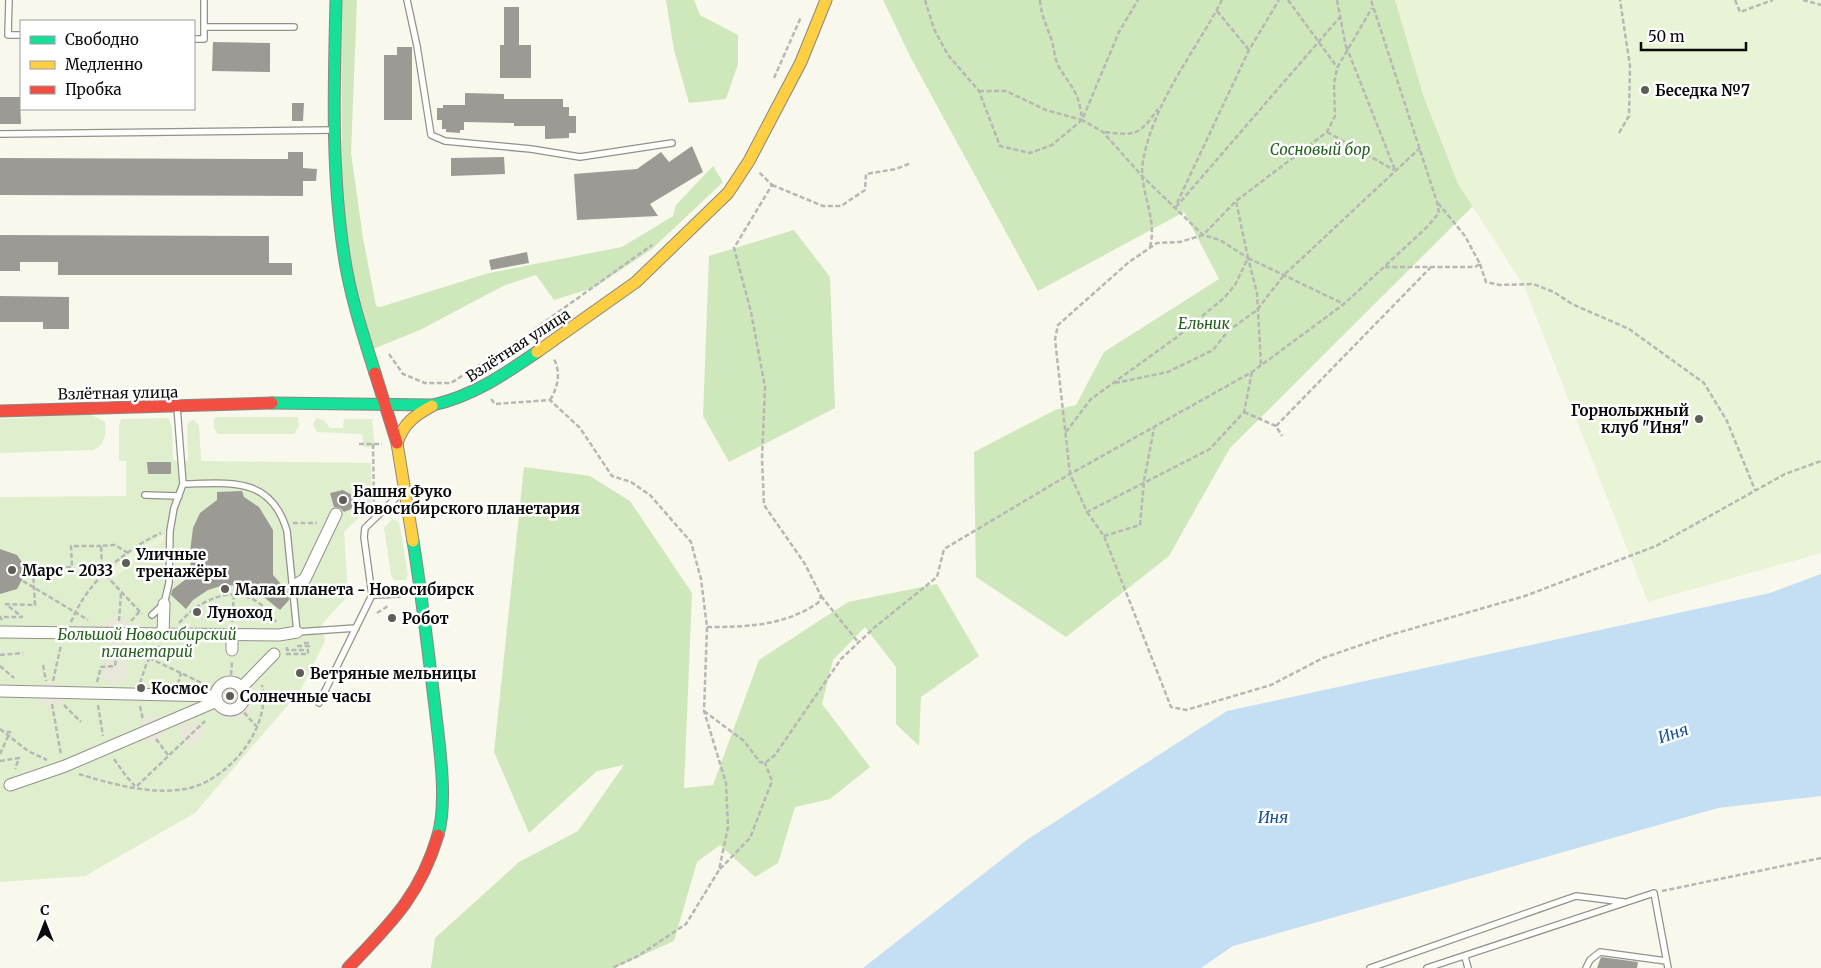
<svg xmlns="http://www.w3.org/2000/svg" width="1821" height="968" font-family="Merriweather,serif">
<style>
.green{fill:#dfefcd}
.forest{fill:#cee7bb}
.pitch{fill:#e9f3d6}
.plaza{fill:#e9e7d9}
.water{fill:#c4def3}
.building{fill:#9c9a94}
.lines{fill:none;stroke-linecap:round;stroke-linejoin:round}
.lane-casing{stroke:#92918c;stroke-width:8}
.street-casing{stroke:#92918c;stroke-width:13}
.fast-casing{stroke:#888883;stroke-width:13}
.slow-casing{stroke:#888883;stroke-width:13}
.jam-casing{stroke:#888883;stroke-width:13}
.path{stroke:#b7b7b5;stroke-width:2.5;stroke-dasharray:5 2.5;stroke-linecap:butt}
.lane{stroke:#fefefc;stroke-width:5.5}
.street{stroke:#fefefc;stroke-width:11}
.fast{stroke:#16e098;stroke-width:11}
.slow{stroke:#ffcf43;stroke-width:11}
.jam{stroke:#f24e42;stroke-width:11}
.poi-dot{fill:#5e5d59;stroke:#fff;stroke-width:2}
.labels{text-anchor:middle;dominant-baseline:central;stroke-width:5;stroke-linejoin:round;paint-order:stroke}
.poi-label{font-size:15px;font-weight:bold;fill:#0a0a0a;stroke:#fff;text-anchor:start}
.park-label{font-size:15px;font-style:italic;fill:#23611c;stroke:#fff}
.street-label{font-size:15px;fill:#0a0a0a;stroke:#fff}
.water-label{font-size:16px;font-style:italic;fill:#15529a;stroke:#fff}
</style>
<rect width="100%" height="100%" fill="#f9f8ed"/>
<!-- green -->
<path class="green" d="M90 414 105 422C106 434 106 445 93 450L0 453V419Z
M218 417H298L299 426 294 434H218L214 428V418Z
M169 418 172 429 173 460 188 461 187 425 190 421 194 420 199 425 201 461 371 463 372 505 344 532 348 596 322 624 325 641 300 691 195 813 85 876 0 882V497L126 496V461H119V424L122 419Z
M316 418 324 420 330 428H343L344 419H372L375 448 364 447 362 434 317 432 313 425Z
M392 519 399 522 408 574 406 580H394L391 575 384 528Z"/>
<!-- forest -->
<path class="forest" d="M341 0H357L351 153 363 238 376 306 380 307 489 273 622 247 673 216 676 205 713 166 723 182 652 249 595 287 554 300 536 275 503 286 420 330 373 349 350 259 342 200Z
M666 0H694L700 15 738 35V64L726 99 689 103 674 50Z
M883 0H1444L1474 205 1230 448 1169 556 1066 637 976 577 974 452 1055 410 1076 405 1104 352 1219 279 1184 212 1038 291 912 60Z
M794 230 830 277 835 408 729 462 703 416 709 256Z
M524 467 590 476 630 501 692 593 684 788 713 785 759 660 848 602 937 584 979 656 921 697 919 746 896 724V667L865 627 833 660 822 704 870 767 830 799 795 807 778 863 755 877 720 845 697 862 674 941 614 968H431L435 938 519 862 578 831 624 765 597 771 529 833 494 752Z"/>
<!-- pitch -->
<path class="pitch" d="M1395 0H1821V553L1648 602 1524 286 1458 184 1423 95Z
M164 534V541L114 578 109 571 128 555Z"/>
<!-- plaza -->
<path class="plaza" d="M103 632a14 14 0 1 1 28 0a14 14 0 1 1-28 0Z
M102 671a13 13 0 1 1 26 0a13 13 0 1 1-26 0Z
M209 697a22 22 0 1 1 44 0a22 22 0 1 1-44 0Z
M51 681 63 687 65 696 62 702 79 718 77 720 61 704 52 708 41 703 38 695 39 689 45 683Z
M139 729a13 13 0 1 1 26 0a13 13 0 1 1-26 0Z
M181 733a11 11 0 1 1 22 0a11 11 0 1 1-22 0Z"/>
<!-- water -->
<path class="water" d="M1821 574V796L1718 808 1233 946 1201 968H863L1028 839 1227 711 1770 593Z"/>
<!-- building -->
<path class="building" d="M504 7H519V45H531V78H500V45H504Z
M213 42 270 43V72L212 71Z
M397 47H412V120H384V55H397Z
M465 93 504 94V99H563V107H569V116H576V133H569V138L545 139V126H514V123L464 122V130H460V133L446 132V129H442V120H437V108H443V105H465Z
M0 97H20L21 124H0Z
M292 103H304L303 121H292Z
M692 146 703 172 650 204 658 216 577 220 574 174 637 169 661 152 669 162Z
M288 152H303V168L317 169 316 181H303V196L0 195V158L288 159Z
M504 157 505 174 451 176V158Z
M0 235 269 236V263H292V275H58V262H20V271H0Z
M527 252 529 263 491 270 489 260Z
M0 296 69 297V329H43V322H0Z
M147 462H171V474H148Z
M343 490 352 495 354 502 351 509 344 512 340 508 334 507 330 493Z
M242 491 244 497 259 507 273 530V575L288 592 289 600 280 610 260 594 242 586 224 585 208 590 193 600 186 609 171 595 172 590 191 575 190 552 193 528 200 513 217 500V492Z
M0 549 17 555 24 565 25 574 17 589 0 594Z
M1601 957 1638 962 1637 968H1597Z"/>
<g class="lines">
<!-- lane casing -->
<g class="lane-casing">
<path id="lane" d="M9 0 8 35H21
M204 0V27
M407 0 417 46 431 135 445 141 531 149 580 157 672 143
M194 39H204V27H294
M0 134 333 130
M177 407 183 484C230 483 271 476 287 531L297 632 356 628
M145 495 179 496
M372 595 397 594 419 589
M152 615 164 604 169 583 170 531 174 508 183 484
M319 703 372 595 364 537 365 528 403 491
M1465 957 1468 968
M1370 968 1576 896 1624 902
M1427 968 1654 893 1668 968
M1586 968 1590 960 1600 952 1666 961"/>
</g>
<!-- street casing -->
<g class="street-casing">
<path id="street" d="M294 586 305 579 336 514
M164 604 163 634 279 635 297 632
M0 632 163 634
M232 635V650
M216 696a14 14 0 1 1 28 0a14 14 0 1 1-28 0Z
M242 687 274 654
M0 691 216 696
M10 785 65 766 217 701"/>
</g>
<!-- fast casing -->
<g class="fast-casing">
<path id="fast" d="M336 0C334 85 331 171 344 255 350 295 363 335 375 373
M272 403 433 405C473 396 503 375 537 352
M413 541C422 596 428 651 435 707 439 744 448 800 438 835"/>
</g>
<!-- slow casing -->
<g class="slow-casing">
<path id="slow" d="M537 352 636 282 728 193 749 161 801 62 826 0
M413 541 397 443C403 424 415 415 432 406"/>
</g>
<!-- jam casing -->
<g class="jam-casing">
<path id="jam" d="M375 373 397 443
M0 411 272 403
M348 968C390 924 420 896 438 835"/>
</g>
<!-- path -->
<path class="path" d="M925 0 934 29 948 55 979 91 1000 146 1030 153 1052 145 1082 120 1119 32 1138 0
M1040 0C1041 16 1047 26 1052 41 1054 49 1055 60 1059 67 1073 90 1079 92 1082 120L1103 132 1142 176 1203 235 1220 240 1248 258 1257 293 1261 365
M1288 0 1337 67
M1337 0 1346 47
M1735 0 1740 12 1773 0
M1803 0 1821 5
M1217 11 1249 50
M1346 46 1395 170
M774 78 801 17
M979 91H1006L1046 110 1082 120
M1105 132C1137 136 1139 135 1158 109
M1327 132 1394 170
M1619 133 1629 116 1630 66 1620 0
M772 185 823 206H841L865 190 866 174 896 169 911 163
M1177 203 1249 50 1279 0
M1176 207 1340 17
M1150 247C1158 217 1138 190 1143 161 1154 101 1195 52 1222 0
M1248 258 1344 304
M1480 264 1486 282 1500 285 1533 284 1554 292 1572 304 1629 329 1704 383 1727 421 1755 490
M1385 267H1475L1480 264 1465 236 1438 203
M389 354 403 374 425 383H451L522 338 652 245
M1252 372 1244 412 1210 449 1087 512 1070 474 1055 339 1058 325 1129 262 1157 243 1180 242 1203 235 1236 201 1327 132 1335 116 1334 84 1337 68 1372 8
M1115 383 1168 372 1213 350 1228 331 1257 310 1284 275 1420 148
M491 399 495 404 550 400 580 428 612 476 631 482 650 495 691 542 701 579 707 627 704 711 726 783 728 827 719 870 686 924 638 956 612 968
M550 400C558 387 561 373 554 359
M1244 412 1276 426 1282 436
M1276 426 1431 267
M1066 432 1091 399 1177 337 1224 298 1235 285 1248 258 1236 201
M359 444H382
M373 444 374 505
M1144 481 1154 428
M1087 512 1104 536 1171 707 1186 710 1271 685 1323 658 1390 635 1525 596 1656 546 1785 474 1821 461
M293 523H317
M1104 536 1140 525 1144 481
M128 553 115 545 101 546 102 571 142 614
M23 581 88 620
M821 596 858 642
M377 613 388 606
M2 620 0 617H22L6 604 35 605 33 571 72 567 71 546H101
M119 621 121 593
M131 621 140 611
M71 622C87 583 123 550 161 533
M232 622 234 594
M179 623C208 591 250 580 276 622
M707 627C748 627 783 626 818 603L821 596 805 564 764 505 762 458 765 387 751 312 734 248 772 185 759 172
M297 646H309V643H302
M286 654H308V650H287V647
M0 655 23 653
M149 658 202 683
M43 665 46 681
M0 666 14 678
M231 675 232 661
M53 681 61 645
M97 682 101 667 115 666 118 644
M140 683 147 662 159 646
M178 684 181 673
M52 704 61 755
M64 705 81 722
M98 705 103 736
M140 706 143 720
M239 707 258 728
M704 711 744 741 760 762 765 763 775 755 841 659 875 627 937 577 944 549 1070 474 1252 372 1344 304 1426 228 1439 213 1437 202 1371 0
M0 729 28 751 47 760
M156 739 168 755
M0 754 10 732H4
M114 759 126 776 135 786
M0 761 19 758 15 769
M79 774C111 784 152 795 185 789 227 782 272 728 262 685
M137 786 205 721
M720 869 750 838 772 781 765 763
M1662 891 1821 858"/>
<!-- lane -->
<use href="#lane" class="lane"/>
<!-- street -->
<use href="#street" class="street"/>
<!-- fast -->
<use href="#fast" class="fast"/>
<!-- slow -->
<use href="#slow" class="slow"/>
<!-- jam -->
<use href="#jam" class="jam"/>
</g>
<!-- markers -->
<g class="poi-dot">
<circle cx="1645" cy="90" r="5"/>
<circle cx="1699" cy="419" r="5"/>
<circle cx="343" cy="500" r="5"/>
<circle cx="126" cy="563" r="5"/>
<circle cx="12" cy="570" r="5"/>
<circle cx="225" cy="589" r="5"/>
<circle cx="197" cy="612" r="5"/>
<circle cx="392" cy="618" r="5"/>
<circle cx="300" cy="673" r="5"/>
<circle cx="141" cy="688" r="5"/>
<circle cx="230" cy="696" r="5"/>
</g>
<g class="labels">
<!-- poi labels -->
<g class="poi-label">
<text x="1655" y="90">Беседка №7</text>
<text x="1689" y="410" text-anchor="end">Горнолыжный<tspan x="1689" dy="17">клуб "Иня"</tspan></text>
<text x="353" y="491">Башня Фуко<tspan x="353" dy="17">Новосибирского планетария</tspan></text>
<text x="136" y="554">Уличные<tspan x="136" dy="17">тренажёры</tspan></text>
<text x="22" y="570">Марс - 2033</text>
<text x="235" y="589">Малая планета - Новосибирск</text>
<text x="207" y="612">Луноход</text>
<text x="402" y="618">Робот</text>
<text x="310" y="673">Ветряные мельницы</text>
<text x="151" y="688">Космос</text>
<text x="240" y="696">Солнечные часы</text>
</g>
<!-- park labels -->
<g class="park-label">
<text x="1320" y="149">Сосновый бор</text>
<text x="1204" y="323">Ельник</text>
<text x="147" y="634">Большой Новосибирский<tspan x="147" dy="17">планетарий</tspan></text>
</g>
<!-- street labels -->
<g class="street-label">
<text transform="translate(518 345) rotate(-33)">Взлётная улица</text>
<text transform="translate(118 393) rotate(-1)">Взлётная улица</text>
</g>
<!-- water labels -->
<g class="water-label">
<text transform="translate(1673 733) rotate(-18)">Иня</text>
<text x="1273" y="817">Иня</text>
</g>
</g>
<!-- legend -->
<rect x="20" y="20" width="175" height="90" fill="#ffffff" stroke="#9d9d9d"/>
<rect x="30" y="36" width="25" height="8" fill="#16e098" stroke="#9d9d9d"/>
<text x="65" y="45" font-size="15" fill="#0a0a0a">Свободно</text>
<rect x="30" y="61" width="25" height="8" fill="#ffcf43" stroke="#9d9d9d"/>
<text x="65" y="70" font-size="15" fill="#0a0a0a">Медленно</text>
<rect x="30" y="86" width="25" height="8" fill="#f24e42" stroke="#9d9d9d"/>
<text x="65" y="95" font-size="15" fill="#0a0a0a">Пробка</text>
<!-- north arrow -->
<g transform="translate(45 923)" stroke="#ffffff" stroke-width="4" paint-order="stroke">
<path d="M0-4L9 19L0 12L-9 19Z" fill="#0a0a0a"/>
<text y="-8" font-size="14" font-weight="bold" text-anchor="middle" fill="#0a0a0a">С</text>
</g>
<!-- scale -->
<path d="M1641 42v8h105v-8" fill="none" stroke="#0a0a0a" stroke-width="2.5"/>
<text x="1648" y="42" font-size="15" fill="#0a0a0a" stroke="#ffffff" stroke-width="4" paint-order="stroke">50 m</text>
</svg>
